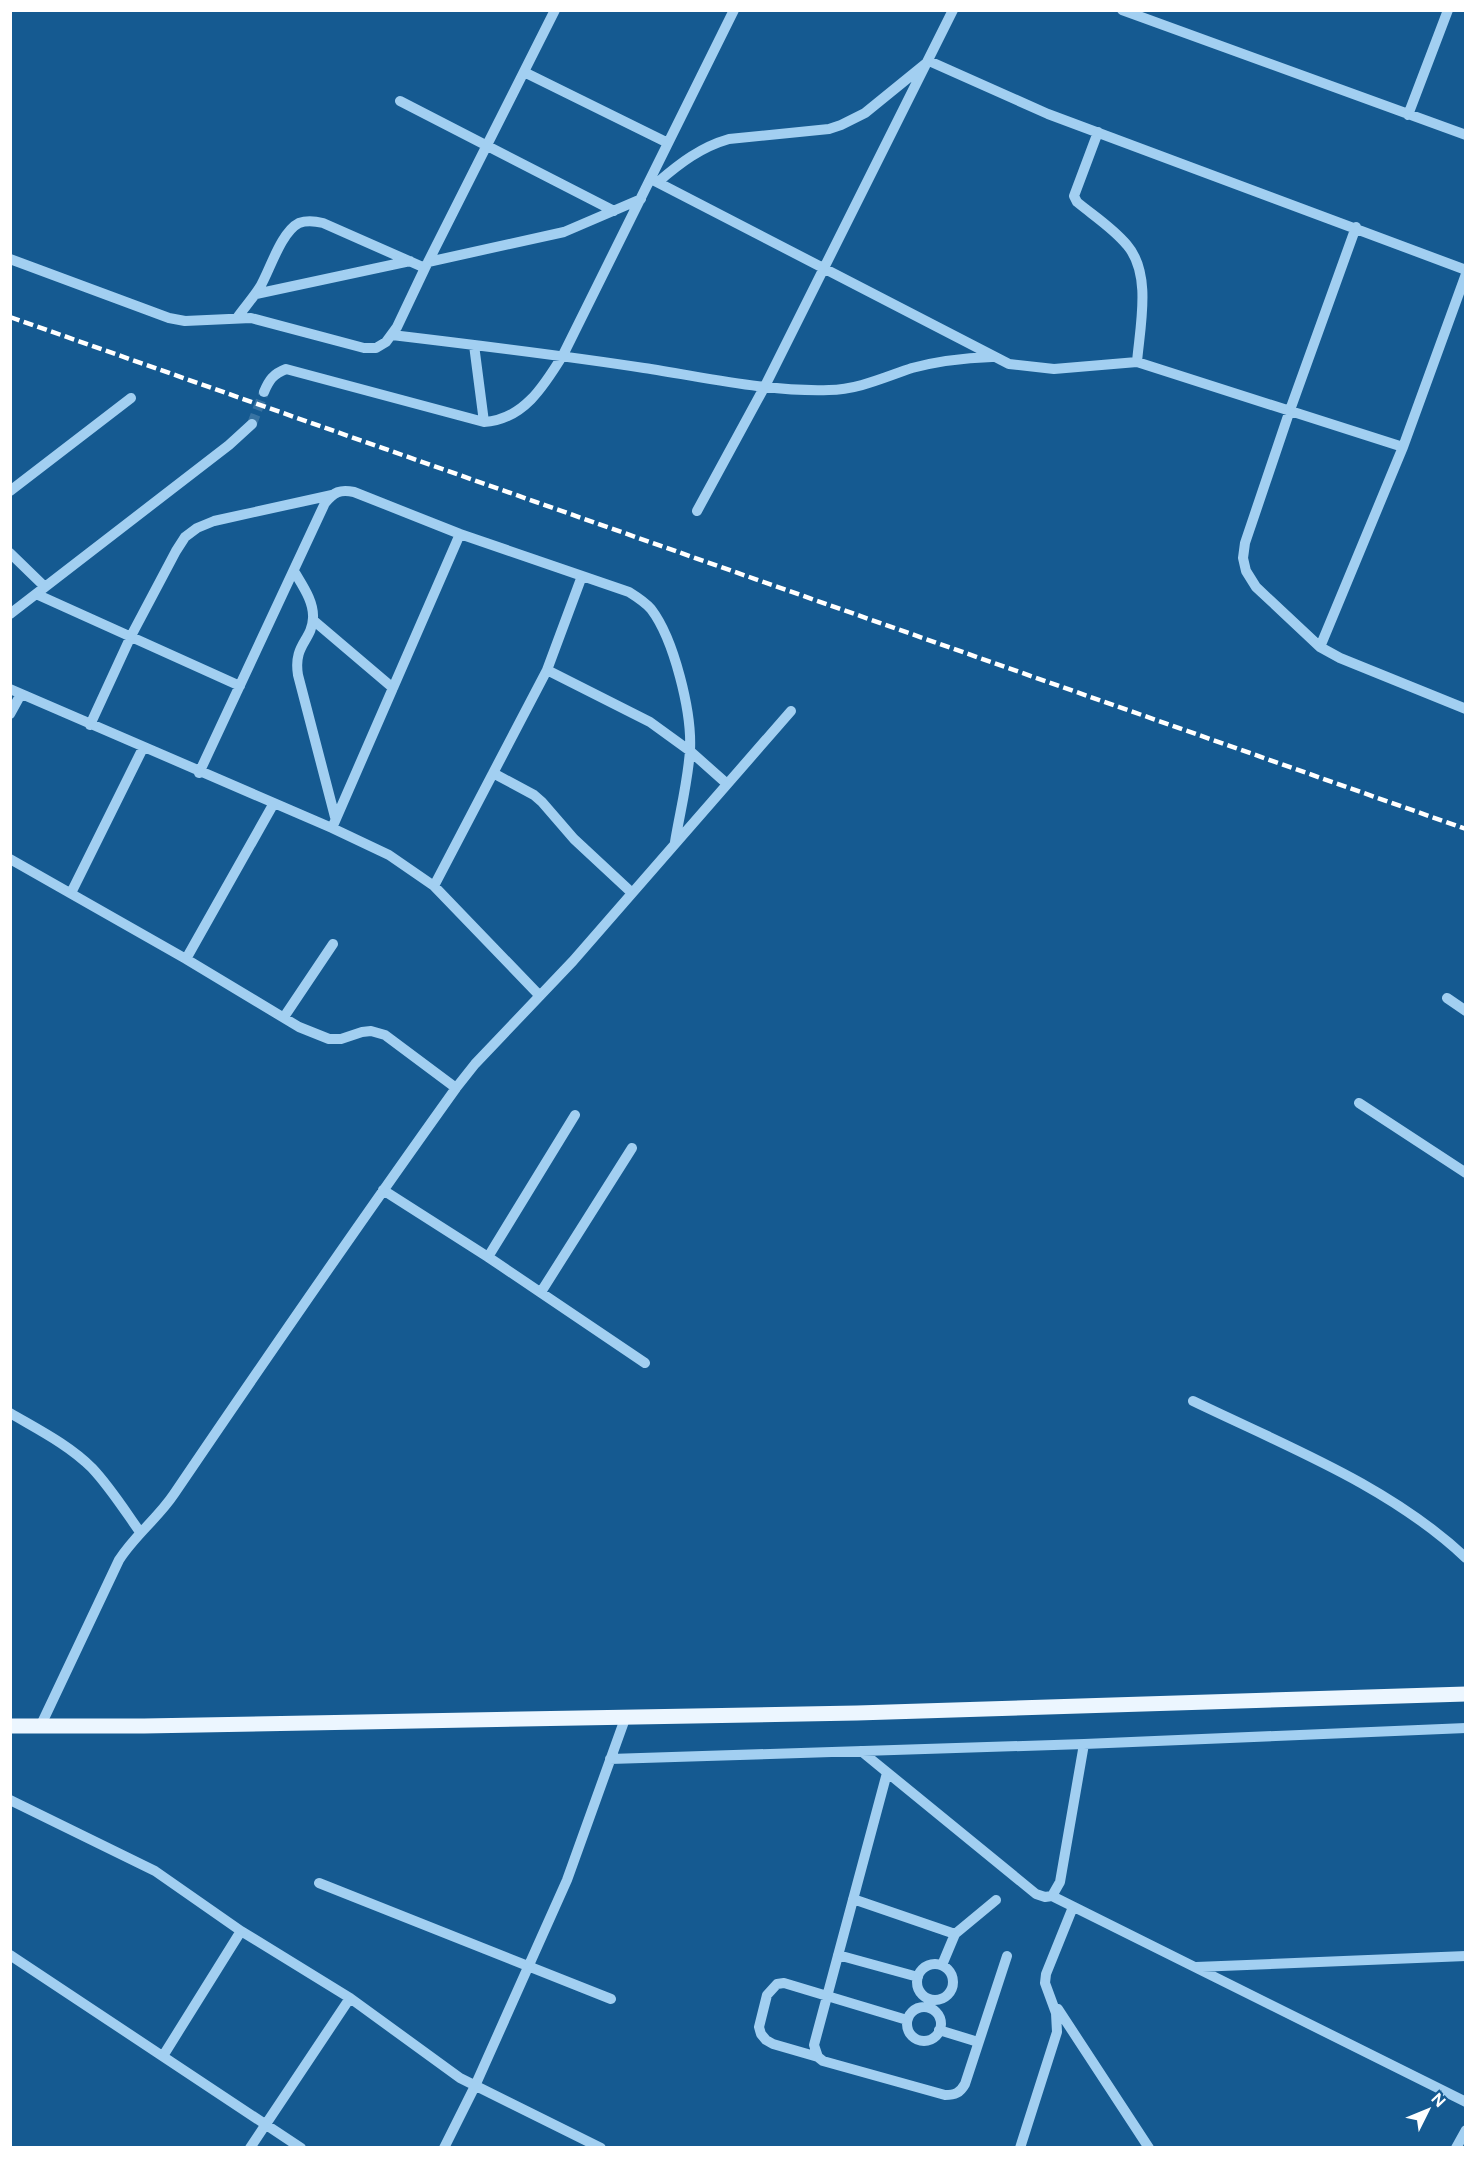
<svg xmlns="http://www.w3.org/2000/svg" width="1476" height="2158" font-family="Figtree,sans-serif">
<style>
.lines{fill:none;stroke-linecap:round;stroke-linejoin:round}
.minor-tunnel{stroke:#3873a2;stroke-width:10;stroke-dasharray:10 5;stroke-linecap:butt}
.minor{stroke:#a2cff1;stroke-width:10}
.major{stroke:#ecf6ff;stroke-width:15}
.rail{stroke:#fff;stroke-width:4.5;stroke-dasharray:10 4.5;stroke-linecap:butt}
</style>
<rect width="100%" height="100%" fill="#155a91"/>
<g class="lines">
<!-- minor-tunnel -->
<path class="minor-tunnel" d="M252 424 264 392"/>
<!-- minor -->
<path class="minor" d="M1122 10 1466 135
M524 72 668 143
M400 101 614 211
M1408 115 1448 10
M1098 132 1074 196 1077 202C1094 216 1113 228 1127 245 1152 274 1140 326 1137 362
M651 179 1009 364 1054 369 1137 362 1403 447
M658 182C680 163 701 147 729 139L829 129 841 125 865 113 929 61 1048 114 1466 270
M1356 227 1290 410 1245 543 1243 558 1246 571 1256 587 1320 647 1340 658 1466 709
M10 259 169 318 185 321 251 318 364 348H376L386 342 397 327 425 268 555 10
M428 262 564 232 641 199
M256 294 410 261
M237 318C244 308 253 298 260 287 270 270 281 232 299 223 307 220 315 221 323 223L425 268
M392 335C476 345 560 355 644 368 704 377 767 392 829 390 857 390 885 377 912 368 938 361 965 358 992 357
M474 345 484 422
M264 392C269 380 273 374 286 369L484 422C523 420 544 386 563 355L734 10
M10 491 131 398
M697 511 765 386 953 10
M10 553 45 587
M294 571C302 585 314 601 313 618 312 641 293 644 298 675L335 817
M36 594 240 686
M10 614 229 445 252 424
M313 620 393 688
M1320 647 1403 447 1466 274
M547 670 650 722 690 751 726 783
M10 689 332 828 389 855 434 886 539 995
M10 714 21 694
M90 725 131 636 176 551 185 537 197 528 214 521 332 495
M199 773 325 503C334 492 340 489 354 492L460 534 629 592C637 597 645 602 651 609 674 639 692 712 690 750 688 781 680 812 675 842
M493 773 534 795 542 802 574 839 631 892
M332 828 460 534
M10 859 186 959 299 1027 329 1039H341L362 1032 371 1031 385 1035 456 1088
M434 886 547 670 582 576
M71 893 143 748
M186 959 274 803
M1447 998 1466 1011
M284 1017 333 944
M1359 1103 1466 1173
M383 1190 488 1257 645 1363
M488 1257 575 1115
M541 1292 632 1148
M1193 1401C1286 1446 1390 1486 1466 1558
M10 1413C39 1430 69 1445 92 1468 110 1487 125 1511 140 1532
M40 1727 119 1560C135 1535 158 1518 174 1494 267 1357 360 1222 456 1088L475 1064 573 961 791 711
M861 1751 1036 1894 1045 1897 1052 1896 1060 1882 1084 1744
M610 1759 1084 1744 1466 1728
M887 1773 814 2045 818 2057 823 2061 945 2095C955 2095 960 2093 965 2084L1007 1956
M10 1800 155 1871 241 1931 350 1998 460 2078 601 2148
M319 1883 611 1999
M1052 1896 1466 2102
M853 1899 955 1934
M10 1955 301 2148
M838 1955 918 1977
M917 1982a18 18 0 1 1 36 0a18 18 0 1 1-36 0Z
M942 1965 955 1934 996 1900
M1196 1967 1466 1956
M907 2024a17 17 0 1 1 34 0a17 17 0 1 1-34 0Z
M1058 2009 1149 2148
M939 2030 978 2042
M163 2056 241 1931
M818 2057 773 2044 766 2040 761 2034 759 2027 767 1995 777 1984 784 1983 907 2020
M250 2148 350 1998
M444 2148 475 2086 567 1880 626 1716
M1020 2148 1057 2032 1056 2013 1045 1983 1046 1974 1073 1907
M1456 2148 1466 2130"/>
<!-- major -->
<path class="major" d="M10 1726H144L857 1713 1466 1694"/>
<!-- rail -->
<path class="rail" d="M10 317 1466 829"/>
</g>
<!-- border -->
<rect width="1476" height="2158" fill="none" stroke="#ffffff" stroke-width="24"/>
<!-- north arrow -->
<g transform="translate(1428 2110) rotate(47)" stroke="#155a91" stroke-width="4.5" paint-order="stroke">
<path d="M0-4.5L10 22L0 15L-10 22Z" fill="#ffffff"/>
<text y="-9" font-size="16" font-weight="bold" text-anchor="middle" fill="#ffffff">N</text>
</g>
</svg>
